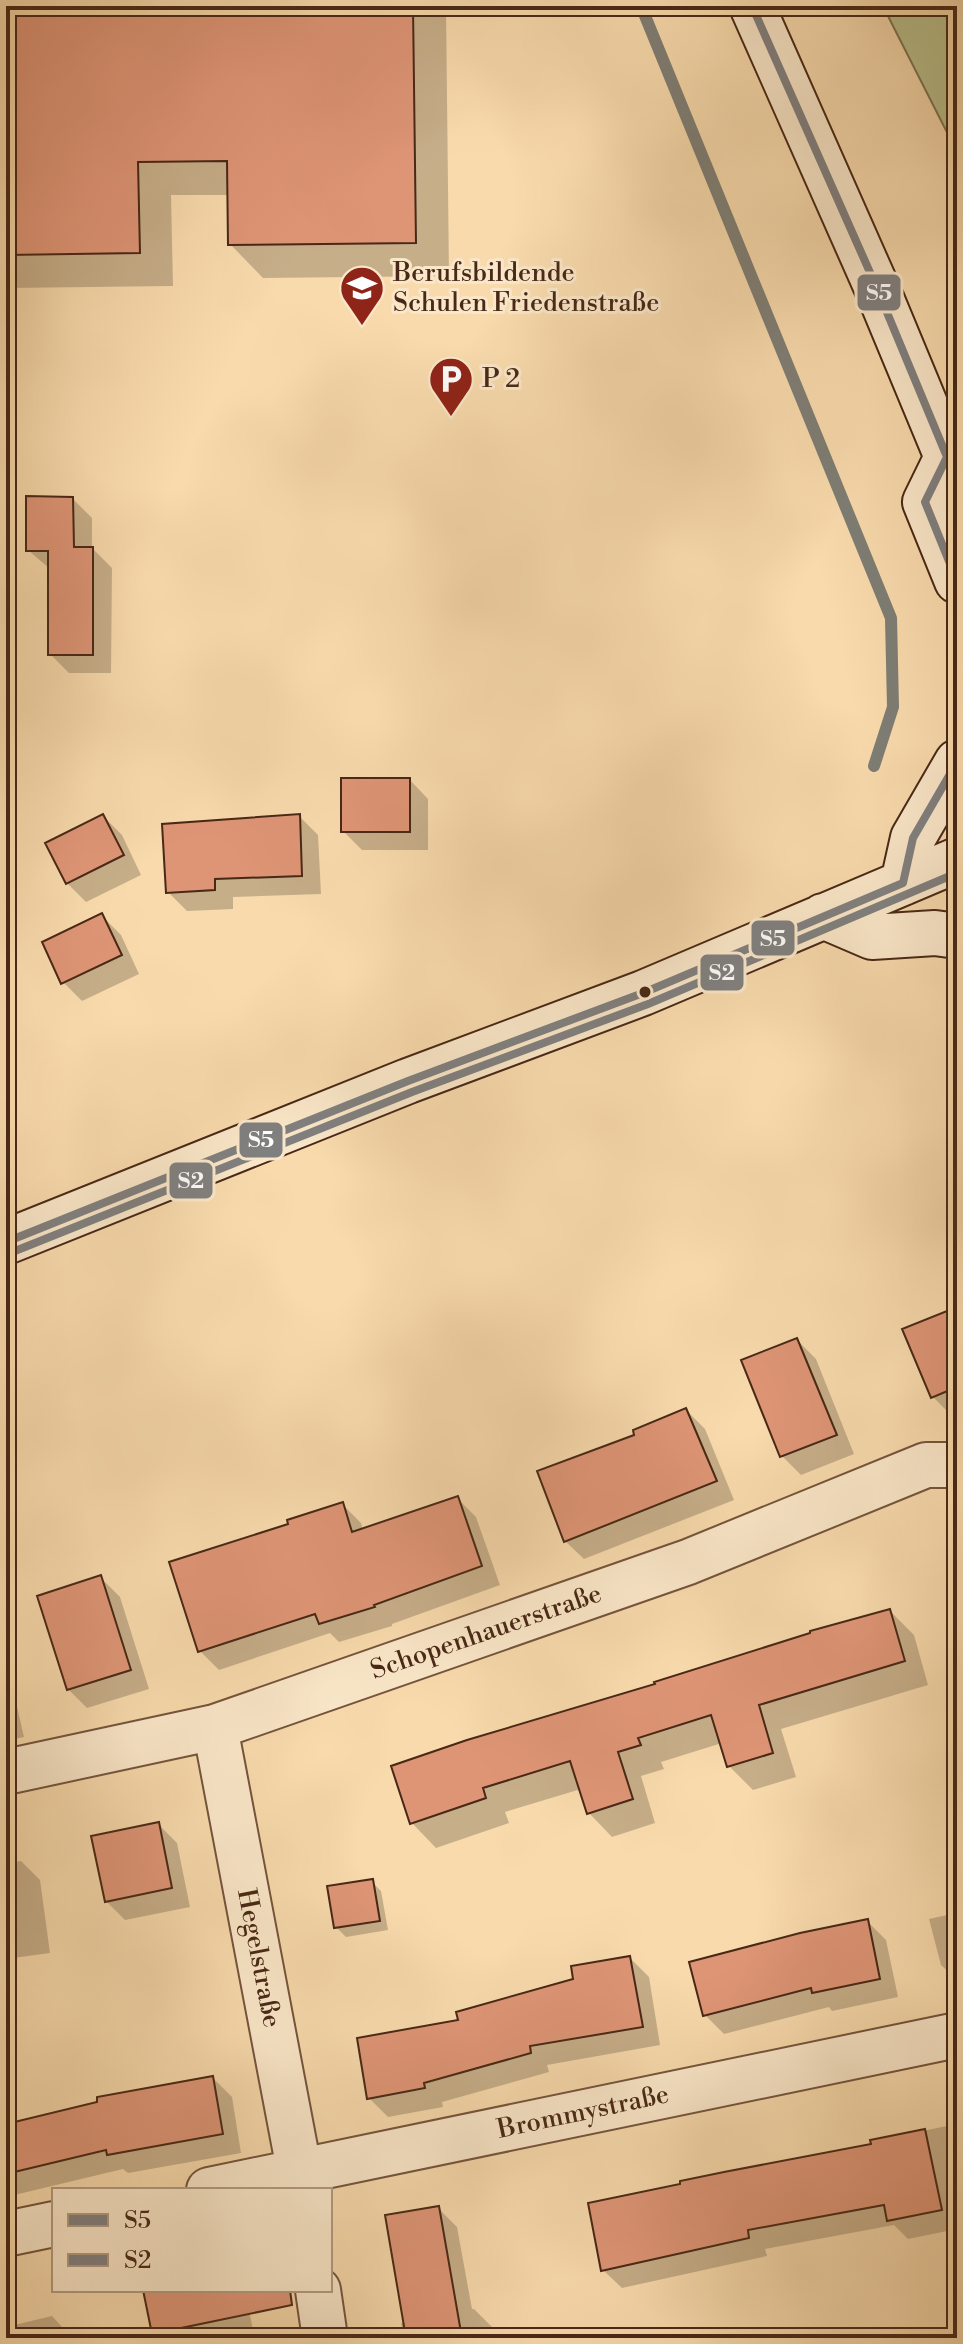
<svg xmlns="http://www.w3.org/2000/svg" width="963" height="2344" font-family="'Libre Bodoni',serif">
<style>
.green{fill:#b9c18d;stroke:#807452;stroke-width:2}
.shadow{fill:#0003}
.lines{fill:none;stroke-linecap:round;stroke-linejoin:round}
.stream{stroke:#7e7e75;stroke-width:12}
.building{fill:#de9576;stroke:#482816;stroke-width:2}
.minor-casing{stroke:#74543c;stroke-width:48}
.secondary-casing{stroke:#482816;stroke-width:48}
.minor{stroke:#fae7c9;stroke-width:44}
.secondary{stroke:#fae7c9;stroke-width:44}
.bus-1-casing{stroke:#fae7c9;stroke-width:14}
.bus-2-casing{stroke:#fae7c9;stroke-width:14}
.bus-1{stroke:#808080;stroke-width:8}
.bus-2{stroke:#808080;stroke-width:8}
.bus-dot{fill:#482816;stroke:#fae7c9;stroke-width:3}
.labels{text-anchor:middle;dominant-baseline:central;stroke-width:6;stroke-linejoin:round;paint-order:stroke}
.poi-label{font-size:26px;fill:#482816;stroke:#fae7c9;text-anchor:start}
.street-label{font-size:26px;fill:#482816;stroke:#fae7c9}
.line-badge{stroke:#fae7c9;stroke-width:3}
.badge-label{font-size:22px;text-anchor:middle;font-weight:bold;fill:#fff}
</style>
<rect width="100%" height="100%" fill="#f8daac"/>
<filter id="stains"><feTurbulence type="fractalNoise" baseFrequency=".0025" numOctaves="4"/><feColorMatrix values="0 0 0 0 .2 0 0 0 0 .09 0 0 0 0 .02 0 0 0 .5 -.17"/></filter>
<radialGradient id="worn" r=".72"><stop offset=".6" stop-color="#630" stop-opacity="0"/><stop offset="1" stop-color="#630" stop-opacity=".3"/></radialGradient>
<!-- green -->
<path class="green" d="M883 6H957V152L892 24Z"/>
<!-- shadow -->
<path class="shadow" d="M6 6H446L449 276 263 278 230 244 229 195H171L173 286 6 288Z
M73 499 92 518V548L112 568 111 673H69L50 654V569L28 550Z
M410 780 428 799V850H362L343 831Z
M103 816 122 835 141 875 86 902 67 883Z
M299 816 318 835 321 894 233 897V909L187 911 168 892Z
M102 916 121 935 139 974 82 1001 63 982Z
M957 1309V1413L951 1415 932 1396Z
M797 1340 816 1359 854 1454 801 1475 782 1456Z
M686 1410 705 1429 734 1500 584 1559 565 1541 637 1436Z
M457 1498 476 1517 500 1585 392 1624V1626L339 1642 330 1633 219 1670 200 1651 290 1525 342 1504 361 1523 363 1531Z
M101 1578 120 1597 149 1689 87 1708 68 1689Z
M890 1611 914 1635 928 1685 781 1729 796 1777 753 1790 729 1766 722 1743 661 1762 664 1769 641 1776 655 1823 612 1837 588 1812 581 1789 505 1812 509 1823 436 1848 412 1823 393 1768Z
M6 1659 24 1737 6 1741Z
M158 1824 177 1843 190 1907 125 1920 106 1901Z
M21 1861 40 1880 50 1953 6 1959V1863Z
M372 1882 381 1891 388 1930 346 1937 336 1927Z
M957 1885V1980L941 1965 929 1919 952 1914 946 1888Z
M867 1921 886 1940 898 1997 832 2011 829 2007 724 2034 705 2015Z
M630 1958 649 1977 660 2045 547 2065 549 2072 442 2102 443 2107 388 2117 369 2098 460 2021Z
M213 2078 232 2097 241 2153 128 2173 123 2169 6 2197V2126Z
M957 2124V2229L908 2239 894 2225 765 2249 767 2256 622 2288 603 2270 874 2146 873 2141Z
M438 2208 457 2227 472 2309H474L493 2328 495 2338H404L401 2323 405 2322Z
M145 2290H245L254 2335 252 2338H158L154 2333Z
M52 2316 72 2338H6V2327Z"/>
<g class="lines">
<!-- stream -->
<path class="stream" d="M641 6 891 618 893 707 874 766"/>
</g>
<!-- building -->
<path class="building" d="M6 6H413L416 243 228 245 227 161 138 162 140 253 6 255Z
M26 496 73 497 74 547H93V655H48V551H26Z
M341 778H410V832H341Z
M103 814 124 855 66 884 45 843Z
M300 814 302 876 215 879V890L166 893 162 824Z
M102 913 122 955 61 984 42 942Z
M957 1307V1387L931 1398 902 1329Z
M797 1338 837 1435 780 1457 741 1360Z
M686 1408 717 1481 564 1542 537 1471 634 1435 633 1430Z
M458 1496 482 1566 374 1605 375 1607 319 1624 315 1614 198 1652 169 1562 288 1524 287 1520 343 1502 352 1532Z
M101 1575 131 1670 67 1690 37 1596Z
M890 1609 905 1661 759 1705 773 1753 727 1767 711 1715 638 1738 641 1745 618 1752 633 1799 587 1814 570 1761 483 1788 486 1798 410 1824 391 1766 467 1740 655 1684 654 1682 810 1633V1631Z
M159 1822 172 1888 105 1902 91 1836Z
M373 1879 380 1921 334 1928 327 1886Z
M868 1919 880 1979 812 1993 811 1988 703 2016 689 1962 800 1933Z
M630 1956 643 2027 530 2046 531 2053 424 2083 425 2088 367 2099 357 2038 458 2020 456 2012 573 1979 571 1966Z
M213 2076 223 2134 107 2155 106 2150 6 2174V2124L97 2102V2097Z
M925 2129 942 2210 887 2221 884 2205 748 2230 749 2238 601 2271 588 2203 680 2184V2181L724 2172 871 2144 870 2140Z
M439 2206 462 2338H406L385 2215Z
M143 2290H290L292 2305 152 2334Z"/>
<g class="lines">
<!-- minor casing -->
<g class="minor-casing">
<path id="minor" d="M215 1727 303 2190
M6 1772 215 1727 688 1562 926 1465H957
M209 2190 957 2035
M6 2234 54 2224
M318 2290 325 2338"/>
</g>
<!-- secondary casing -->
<g class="secondary-casing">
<path id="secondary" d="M752 6 876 286 947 457 957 489
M947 457 925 502 957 581
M903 883 913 838 957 762
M823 916 872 937 935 933 957 936
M6 1242 408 1081 643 993 957 860"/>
</g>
<!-- minor -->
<use href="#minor" class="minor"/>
<!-- secondary -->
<use href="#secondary" class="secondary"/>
<!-- bus-1 casing -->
<g class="bus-1-casing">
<path id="bus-1" d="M752 6 876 286 947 457 925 502 957 581
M6 1242 408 1081 643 993 903 883 913 838 957 762"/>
</g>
<!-- bus-2 casing -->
<g class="bus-2-casing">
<path id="bus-2" d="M10 1253 412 1092 648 1004 957 873"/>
</g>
<!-- bus-1 -->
<use href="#bus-1" class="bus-1"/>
<!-- bus-2 -->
<use href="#bus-2" class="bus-2"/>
</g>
<!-- icons -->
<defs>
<g id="school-pin" transform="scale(2.3)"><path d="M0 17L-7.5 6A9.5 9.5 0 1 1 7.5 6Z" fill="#8f2418" stroke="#fae7c9"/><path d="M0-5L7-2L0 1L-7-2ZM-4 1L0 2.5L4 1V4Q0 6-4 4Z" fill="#fff"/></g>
<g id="parking-pin" transform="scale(2.3)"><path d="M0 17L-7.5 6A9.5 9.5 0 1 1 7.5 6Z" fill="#8f2418" stroke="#fae7c9"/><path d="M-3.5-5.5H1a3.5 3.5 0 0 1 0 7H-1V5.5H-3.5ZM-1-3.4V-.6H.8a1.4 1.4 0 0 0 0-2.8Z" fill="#fff"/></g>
</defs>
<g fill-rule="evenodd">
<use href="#school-pin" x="362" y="288"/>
<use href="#parking-pin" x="451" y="379"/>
</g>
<!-- markers -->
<circle class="bus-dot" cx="645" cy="992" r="7"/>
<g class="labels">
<!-- poi labels -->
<g class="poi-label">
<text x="393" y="273">Berufsbildende<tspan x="393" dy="30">Schulen Friedenstraße</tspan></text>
<text x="482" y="379">P 2</text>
</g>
<!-- street labels -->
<g class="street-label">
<text transform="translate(486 1632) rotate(-19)">Schopenhauerstraße</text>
<text transform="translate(259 1958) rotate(79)">Hegelstraße</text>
<text transform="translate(583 2112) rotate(-12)">Brommystraße</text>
</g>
</g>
<g class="line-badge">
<rect x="856" y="273" width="46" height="39" rx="8" fill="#808080"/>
<rect x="750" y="919" width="46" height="38" rx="8" fill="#808080"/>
<rect x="699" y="953" width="46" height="39" rx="8" fill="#808080"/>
<rect x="238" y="1121" width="46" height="38" rx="8" fill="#808080"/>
<rect x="168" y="1161" width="46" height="39" rx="8" fill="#808080"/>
</g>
<g class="badge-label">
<text x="879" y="300">S5</text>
<text x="773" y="946">S5</text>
<text x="722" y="980">S2</text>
<text x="261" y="1147">S5</text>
<text x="191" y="1188">S2</text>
</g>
<!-- margin -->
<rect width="963" height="2344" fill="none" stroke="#f8daac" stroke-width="32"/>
<rect x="8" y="8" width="947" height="2328" fill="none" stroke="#482816" stroke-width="4"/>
<rect x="16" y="16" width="931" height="2312" fill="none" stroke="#482816" stroke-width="2"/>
<!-- legend -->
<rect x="52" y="2188" width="280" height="104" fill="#fae7c9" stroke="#b39b81" stroke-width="2"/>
<rect x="68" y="2214" width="40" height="12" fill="#808080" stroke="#b39b81" stroke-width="2"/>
<text x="124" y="2228" font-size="24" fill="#482816">S5</text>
<rect x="68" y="2254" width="40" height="12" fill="#808080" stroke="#b39b81" stroke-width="2"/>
<text x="124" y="2268" font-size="24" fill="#482816">S2</text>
<rect width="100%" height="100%" filter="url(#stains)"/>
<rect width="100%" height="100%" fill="url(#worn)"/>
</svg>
